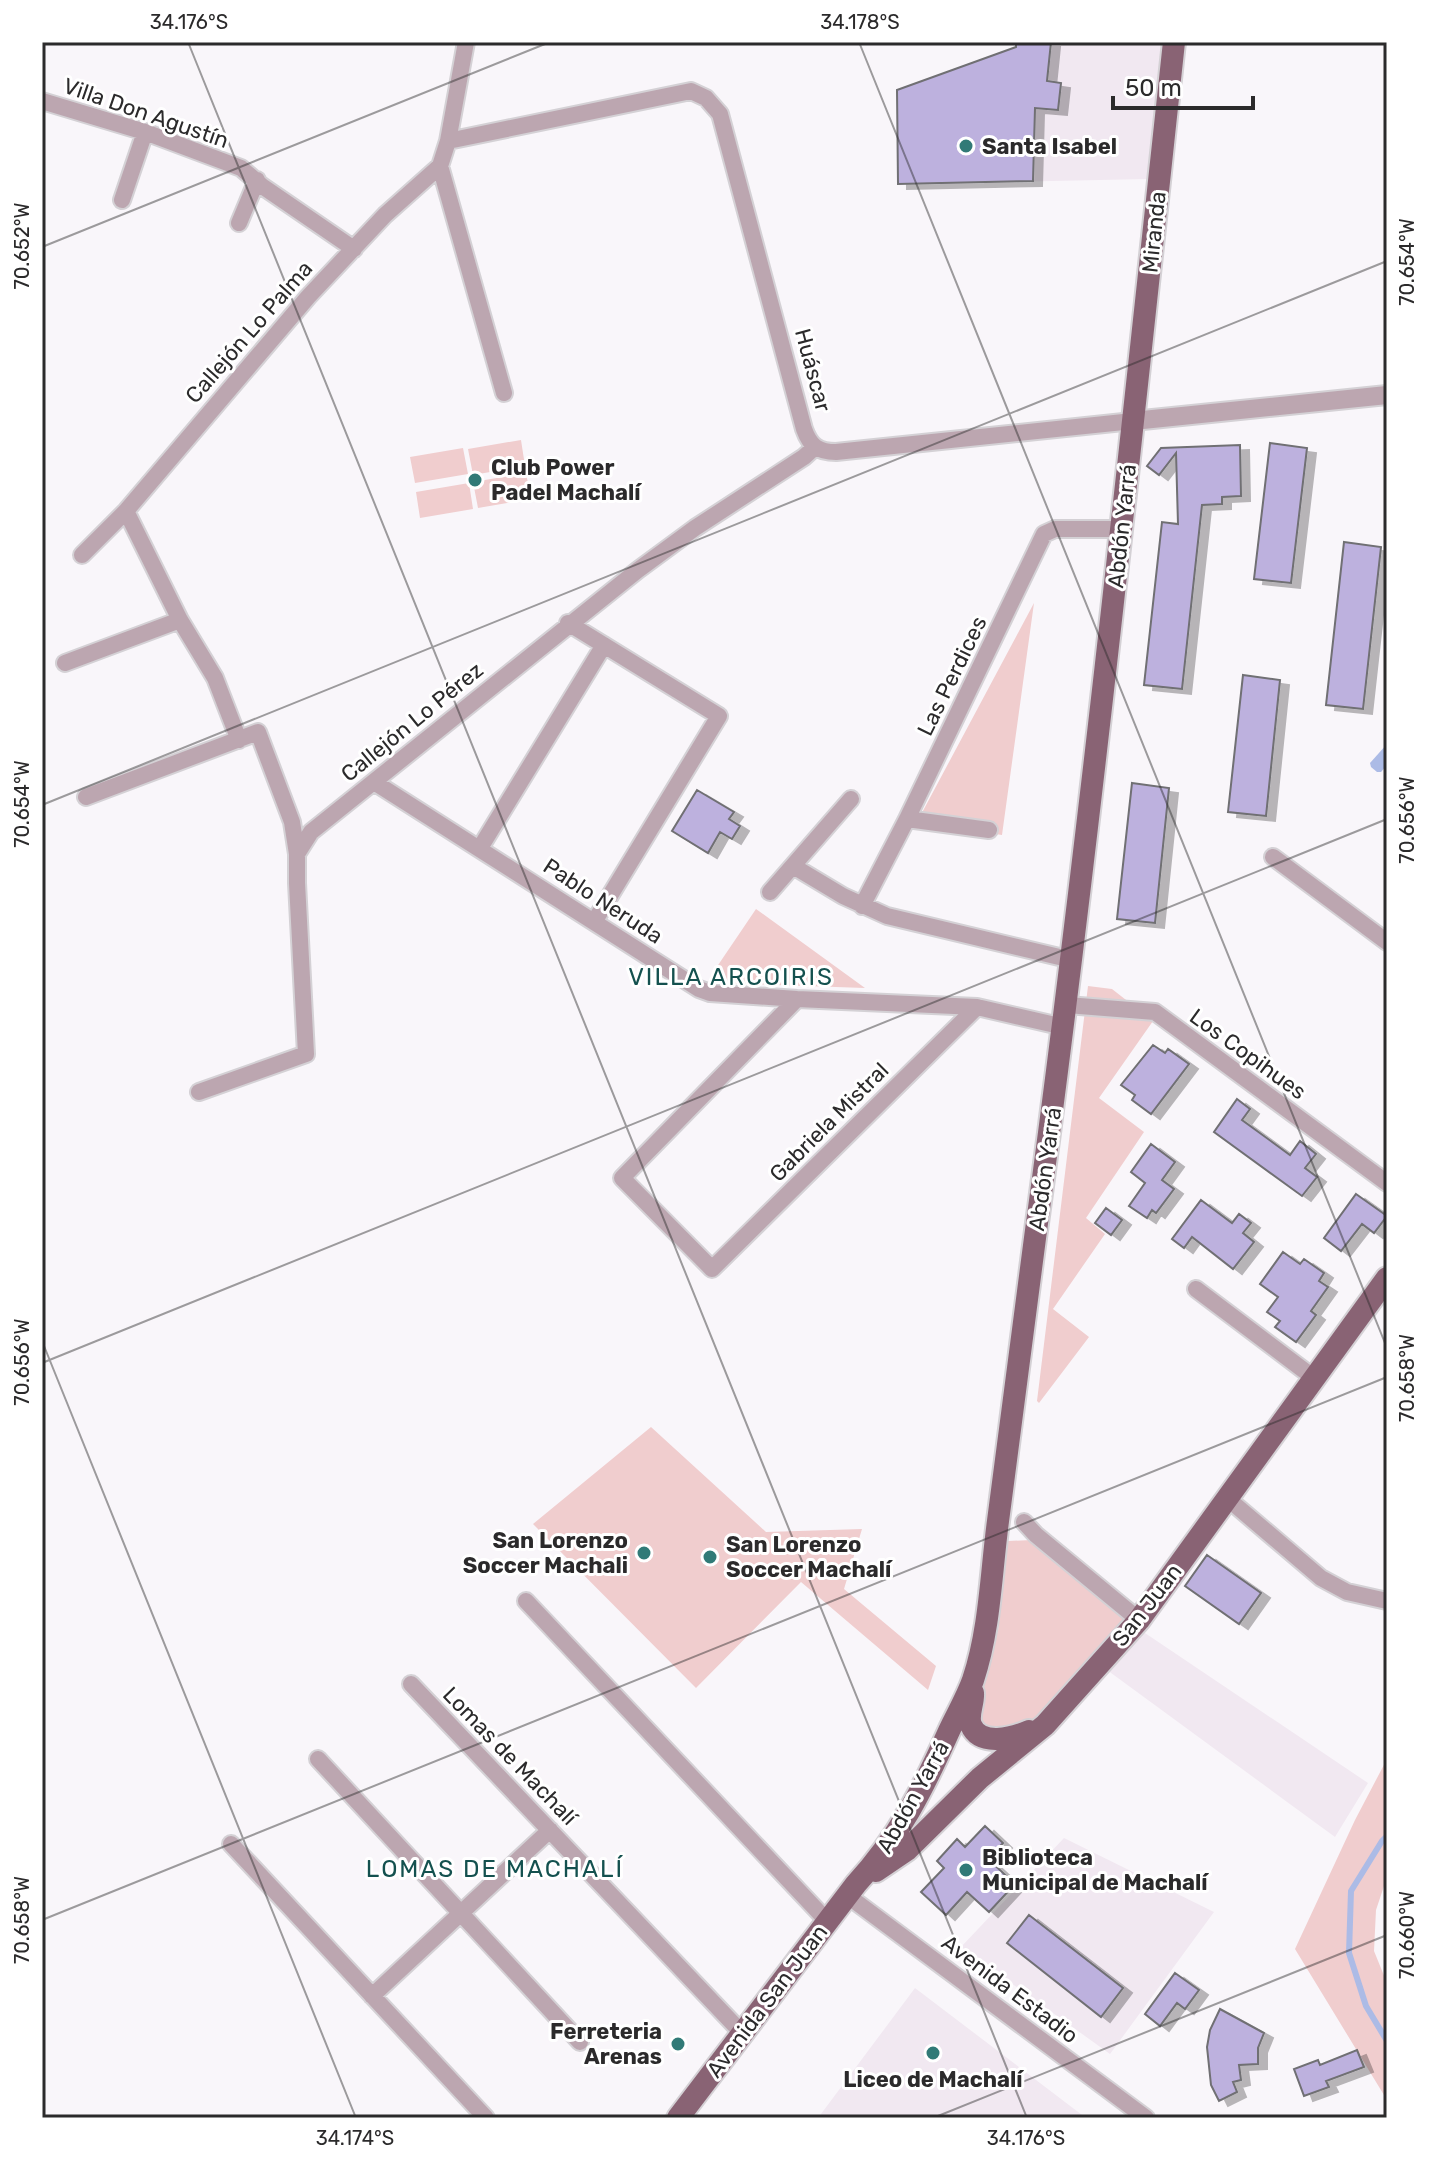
<svg xmlns="http://www.w3.org/2000/svg" width="1429" height="2160" font-family="Rubik,sans-serif">
<style>
.built{fill:#f1e8f1}
.green{fill:#f0cdce}
.water{fill:#acbbe6}
.lines{fill:none;stroke-linecap:round;stroke-linejoin:round}
.stream{stroke:#acbbe6;stroke-width:6}
.building{fill:#bdb1de;stroke:#706f73;stroke-width:2;filter:url(#shadow)}
.minor-casing{stroke:#d4d1d5;stroke-width:20}
.tertiary-casing{stroke:#d4d1d5;stroke-width:22}
.primary-casing{stroke:#d4d1d5;stroke-width:26}
.minor{stroke:#bca6b0;stroke-width:16}
.tertiary{stroke:#bca6b0;stroke-width:18}
.primary{stroke:#896374;stroke-width:22}
.ticks{fill:none;stroke:#2b2a2b;stroke-width:2;stroke-opacity:0.45}
.poi-dot{fill:#317a77;stroke:#fff;stroke-width:3}
.labels{text-anchor:middle;dominant-baseline:central;stroke-width:6;stroke-linejoin:round;paint-order:stroke}
.street-label{font-size:22px;fill:#2b2a2b;stroke:#fff}
.poi-label{font-size:22px;font-weight:bold;fill:#2b2a2b;stroke:#fff;text-anchor:start}
.neighbourhood-label{font-size:24px;letter-spacing:2px;fill:#14514f;stroke:#fff}
.neatline{fill:none;stroke:#2b2a2b;stroke-width:3}
.ticks-label{font-size:20px;text-anchor:middle;fill:#2b2a2b}
</style>
<defs>
<filter id="shadow"><feDropShadow dx="9" dy="5" stdDeviation="0" flood-color="#0004"/></filter>
</defs>
<rect width="100%" height="100%" fill="#f9f6fa"/>
<!-- built -->
<path class="built" d="M1016 42H1166L1148 179 898 184 897 90 1015 47Z
M1142 1631 1368 1783 1335 1837 1107 1670Z
M1064 1838 1214 1912 1110 2054 961 1947Z
M915 1988 1086 2118H818Z"/>
<!-- green -->
<path class="green" d="M521 440 525 466 473 475 468 449Z
M463 448 468 474 415 483 410 457Z
M526 473 531 499 478 508 473 482Z
M469 483 473 509 420 518 416 492Z
M1034 603 1002 835 917 822Z
M756 909 865 988 720 983 710 977Z
M1088 986 1112 989 1153 1021 1099 1098 1144 1132 1086 1218 1105 1234 1053 1309 1089 1337 1039 1403 1037 1401Z
M651 1427 766 1532 862 1529 844 1589 936 1666 928 1690 801 1582 696 1688 533 1524Z
M1032 1540 1128 1616 1101 1655 1032 1721 1000 1735 975 1721 981 1674 998 1631 1008 1541Z
M1387 1759V1877L1376 1910 1374 1951 1387 1983V2100L1295 1949 1355 1820Z"/>
<!-- water -->
<path class="water" d="M1387 744V765L1381 772H1377L1371 767 1370 763Z"/>
<g class="lines">
<!-- stream -->
<path class="stream" d="M1387 1836 1382 1841 1351 1891 1349 1953 1366 2006 1387 2041"/>
</g>
<!-- building -->
<path class="building" d="M1016 42H1051L1047 81 1061 83 1058 110 1035 108 1033 181 898 184 897 90 1016 47Z
M1270 443 1307 448 1291 583 1254 579Z
M1240 445 1241 496 1222 497V504L1202 505 1182 689 1144 685 1162 522 1178 524 1176 453 1159 475 1147 466 1161 448Z
M1344 542 1381 547 1363 709 1326 705Z
M1243 675 1280 680 1266 816 1228 812Z
M1132 783 1169 788 1155 923 1117 919Z
M697 790 734 812 729 819 740 826 732 839 720 832 708 853 672 831Z
M1153 1045 1165 1053 1168 1049 1189 1064 1151 1114 1132 1100 1135 1095 1121 1085Z
M1237 1099 1250 1109 1242 1120 1290 1155 1300 1141 1316 1154 1305 1168 1317 1177 1302 1196 1214 1132Z
M1151 1144 1175 1162 1162 1180 1174 1189 1156 1213 1152 1210 1147 1218 1129 1206 1145 1183 1131 1172Z
M1356 1194 1387 1216 1374 1233 1362 1224 1341 1251 1324 1238Z
M1201 1200 1232 1223 1239 1214 1251 1223 1243 1233 1254 1242 1233 1269 1192 1237 1184 1248 1172 1239Z
M1106 1208 1122 1220 1111 1235 1095 1223Z
M1283 1252 1300 1264 1304 1259 1324 1273 1319 1281 1328 1287 1311 1311 1316 1315 1296 1342 1275 1327 1280 1321 1267 1312 1278 1297 1260 1284Z
M1207 1555 1261 1593 1239 1624 1185 1586Z
M985 1826 1003 1843 988 1859 1015 1884 989 1912 967 1892 946 1915 921 1892 944 1868 937 1861 957 1839 965 1847Z
M1029 1915 1123 1988 1101 2017 1007 1943Z
M1175 1973 1199 1990 1185 2009 1177 2003 1160 2026 1145 2014Z
M1220 2009 1264 2033 1258 2048V2064L1239 2065 1241 2080 1233 2082 1237 2092 1219 2101 1211 2085 1207 2047 1210 2030Z
M1357 2050 1364 2067 1326 2081 1329 2087 1304 2096 1294 2069 1318 2060 1320 2065Z"/>
<g class="lines">
<!-- minor casing -->
<g class="minor-casing">
<path id="minor" d="M42 101 145 132 241 168 262 186 354 249
M448 141 691 91 706 98 720 114 804 429C810 446 818 452 836 452L1133 421
M440 166 504 393
M122 200 145 132
M239 223 257 180
M126 511 180 620 215 678 239 740
M82 555 126 511 308 297 385 215 440 166 448 141 466 42
M568 623 719 716 594 922
M65 663 180 620
M374 782 699 989 710 993 797 999 977 1007 1064 1027
M86 797 258 732 292 822 297 854
M907 819 989 830
M480 848 604 645
M1273 857 1387 942
M793 866 843 896 887 916 1072 960
M770 892 851 799
M862 906 907 819 1044 534 1055 529H1122
M797 999 622 1178 712 1269 977 1007
M1067 1005 1155 1012 1387 1183
M199 1092 306 1054 297 883V854L311 832 638 570 695 528 804 457 815 447
M1196 1289 1314 1378
M1227 1498 1321 1578 1347 1592 1387 1601
M1024 1522 1036 1535 1139 1620
M526 1601 828 1922
M411 1684 742 2033
M318 1759 580 2042
M231 1844 486 2118
M848 1896 1146 2118
M372 1996 550 1830"/>
</g>
<!-- tertiary casing -->
<g class="tertiary-casing">
<path id="tertiary" d="M1133 421 1387 395"/>
</g>
<!-- primary casing -->
<g class="primary-casing">
<path id="primary" d="M973 1693C974 1703 967 1715 971 1725 980 1747 1013 1738 1029 1731
M876 1871 907 1850 980 1778 1045 1725 1139 1620 1387 1278
M678 2118 856 1884C898 1839 924 1787 949 1731 957 1714 967 1697 973 1680 990 1629 991 1573 998 1521 1010 1426 1023 1332 1035 1238 1089 841 1131 441 1174 42"/>
</g>
<!-- minor -->
<use href="#minor" class="minor"/>
<!-- tertiary -->
<use href="#tertiary" class="tertiary"/>
<!-- primary -->
<use href="#primary" class="primary"/>
</g>
<!-- ticks -->
<path class="ticks" d="M188 42 1027 2118M859 42 1387 1348M42 247 550 42M42 805 1387 261M42 1341 356 2118M42 1363 1387 819M42 1920 1387 1377M933 2118 1387 1935"/>
<!-- markers -->
<g class="poi-dot">
<circle cx="966" cy="146" r="8"/>
<circle cx="475" cy="480" r="8"/>
<circle cx="644" cy="1553" r="8"/>
<circle cx="710" cy="1557" r="8"/>
<circle cx="966" cy="1870" r="8"/>
<circle cx="678" cy="2044" r="8"/>
<circle cx="933" cy="2053" r="8"/>
</g>
<g class="labels">
<!-- street labels -->
<g class="street-label">
<text transform="translate(146 113) rotate(19)">Villa Don Agustín</text>
<text transform="translate(1154 232) rotate(-84)">Miranda</text>
<text transform="translate(249 332) rotate(-49)">Callejón Lo Palma</text>
<text transform="translate(813 370) rotate(75)">Huáscar</text>
<text transform="translate(1122 526) rotate(-84)">Abdón Yarrá</text>
<text transform="translate(952 676) rotate(-64)">Las Perdices</text>
<text transform="translate(412 722) rotate(-39)">Callejón Lo Pérez</text>
<text transform="translate(603 901) rotate(33)">Pablo Neruda</text>
<text transform="translate(1248 1054) rotate(36)">Los Copihues</text>
<text transform="translate(829 1122) rotate(-45)">Gabriela Mistral</text>
<text transform="translate(1045 1169) rotate(-82)">Abdón Yarrá</text>
<text transform="translate(1147 1605) rotate(-52)">San Juan</text>
<text transform="translate(510 1756) rotate(46)">Lomas de Machalí</text>
<text transform="translate(913 1797) rotate(-61)">Abdón Yarrá</text>
<text transform="translate(1010 1989) rotate(37)">Avenida Estadio</text>
<text transform="translate(767 2001) rotate(-53)">Avenida San Juan</text>
</g>
<!-- poi labels -->
<g class="poi-label">
<text x="982" y="146">Santa Isabel</text>
<text x="491" y="467">Club Power<tspan x="491" dy="25">Padel Machalí</tspan></text>
<text x="628" y="1540" text-anchor="end">San Lorenzo<tspan x="628" dy="25">Soccer Machali</tspan></text>
<text x="726" y="1544">San Lorenzo<tspan x="726" dy="25">Soccer Machalí</tspan></text>
<text x="982" y="1857">Biblioteca<tspan x="982" dy="25">Municipal de Machalí</tspan></text>
<text x="662" y="2031" text-anchor="end">Ferreteria<tspan x="662" dy="25">Arenas</tspan></text>
<text x="933" y="2079" text-anchor="middle">Liceo de Machalí</text>
</g>
<!-- neighbourhood labels -->
<g class="neighbourhood-label">
<text x="731" y="977">VILLA ARCOIRIS</text>
<text x="495" y="1869">LOMAS DE MACHALÍ</text>
</g>
</g>
<!-- border -->
<rect width="1429" height="2160" fill="none" stroke="#ffffff" stroke-width="88"/>
<!-- scale -->
<path d="M1113 96v12h140v-12" fill="none" stroke="#2b2a2b" stroke-width="4"/>
<text x="1125" y="96" font-size="24" fill="#2b2a2b" stroke="#ffffff" stroke-width="6" paint-order="stroke">50 m</text>
<rect x="44" y="44" width="1341" height="2072" class="neatline"/>
<g class="ticks-label">
<text x="189" y="29">34.176°S</text>
<text x="860" y="29">34.178°S</text>
<text transform="translate(22 246) rotate(-90)" y="7">70.652°W</text>
<text transform="translate(1407 262) rotate(-90)" y="7">70.654°W</text>
<text transform="translate(22 804) rotate(-90)" y="7">70.654°W</text>
<text transform="translate(1407 820) rotate(-90)" y="7">70.656°W</text>
<text transform="translate(22 1362) rotate(-90)" y="7">70.656°W</text>
<text transform="translate(1407 1378) rotate(-90)" y="7">70.658°W</text>
<text transform="translate(22 1920) rotate(-90)" y="7">70.658°W</text>
<text transform="translate(1407 1935) rotate(-90)" y="7">70.660°W</text>
<text x="355" y="2145">34.174°S</text>
<text x="1026" y="2145">34.176°S</text>
</g>
</svg>
